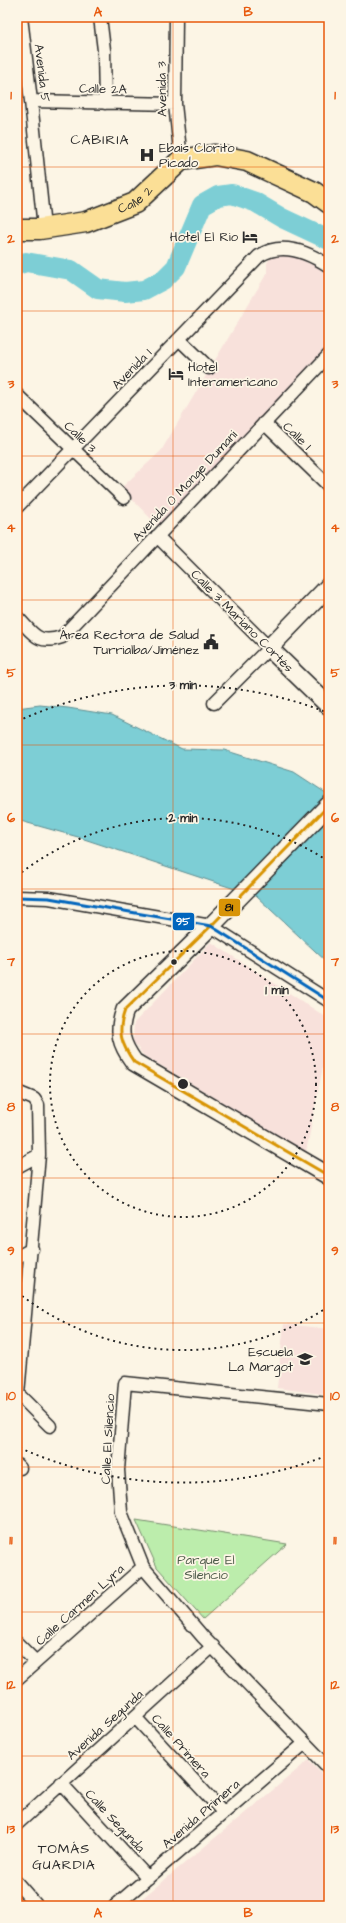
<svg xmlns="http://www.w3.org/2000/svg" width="346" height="1923" font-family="'Architects Daughter',sans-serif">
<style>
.built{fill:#f8e1db}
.green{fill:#bcedac;stroke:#748c6c}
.water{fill:#7dced5;stroke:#5c8d91}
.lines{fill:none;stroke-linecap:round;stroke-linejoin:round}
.river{stroke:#7dced5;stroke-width:20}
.street-casing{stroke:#2b2b2b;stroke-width:15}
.secondary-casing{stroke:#2b2b2b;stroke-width:20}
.primary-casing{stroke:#2b2b2b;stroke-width:23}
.street{stroke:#fcf5e5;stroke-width:12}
.secondary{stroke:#fcf5e5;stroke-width:17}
.primary{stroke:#fbdf96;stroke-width:20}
.bus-1-casing{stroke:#fcf5e5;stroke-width:6}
.bus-2-casing{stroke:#fcf5e5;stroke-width:6}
.bus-1{stroke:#d89406;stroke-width:3}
.bus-2{stroke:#0065bd;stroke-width:3}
.grid{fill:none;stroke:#e8590c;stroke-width:1;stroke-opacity:0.55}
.ring{fill:none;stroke:#2b2b2b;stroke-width:2;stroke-dasharray:2 4}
.bus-dot{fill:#2b2b2b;stroke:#fcf5e5;stroke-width:1.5}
.labels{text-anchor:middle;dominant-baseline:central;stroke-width:3.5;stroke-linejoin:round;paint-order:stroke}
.street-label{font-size:13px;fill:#2b2b2b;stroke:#fcf5e5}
.poi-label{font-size:13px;fill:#2b2b2b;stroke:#fcf5e5;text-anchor:end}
.park-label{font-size:13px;fill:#4f5c4b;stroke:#fcf5e5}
.neighbourhood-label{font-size:14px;letter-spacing:1px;fill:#2b2b2b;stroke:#fcf5e5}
.centre{fill:#2b2b2b;stroke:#fcf5e5;stroke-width:2}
.ring-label{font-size:12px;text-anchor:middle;font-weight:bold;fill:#2b2b2b;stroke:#fcf5e5;stroke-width:3.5;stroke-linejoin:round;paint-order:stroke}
.line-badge{stroke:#fcf5e5;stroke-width:1.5}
.badge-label{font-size:11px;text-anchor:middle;font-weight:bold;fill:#fff}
.pale-badge-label{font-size:11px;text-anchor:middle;font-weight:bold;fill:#111}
.neatline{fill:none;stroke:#e8590c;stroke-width:1.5}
.grid-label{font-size:13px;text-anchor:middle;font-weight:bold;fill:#e8590c}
</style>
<rect width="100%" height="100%" fill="#fcf5e5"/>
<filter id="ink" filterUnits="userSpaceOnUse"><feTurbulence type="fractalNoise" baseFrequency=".025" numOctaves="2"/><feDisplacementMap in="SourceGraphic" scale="8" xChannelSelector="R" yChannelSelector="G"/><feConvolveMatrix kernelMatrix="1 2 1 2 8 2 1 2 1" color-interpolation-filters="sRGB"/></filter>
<g filter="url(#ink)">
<!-- built -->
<path class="built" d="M288 254 329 272V350L158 526 121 488 161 451 267 273V263L272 256Z
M211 942 329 1019V1036L306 1152 143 1055 133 1041 134 1023Z
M284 1324 329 1329V1395L277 1388Z
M309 1760 329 1781V1906H133Z"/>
<!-- green -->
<path class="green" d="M136 1520 287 1544 203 1619 157 1567Z"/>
<!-- water -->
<path class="water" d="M40 705 68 708 112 715 182 749 224 750 294 772 329 795V964L256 896 78 837 17 820V708Z"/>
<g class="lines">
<!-- river -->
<path class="river" d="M17 265 26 262 71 270 98 289 125 292 144 290 163 280 176 267 202 205 218 196 232 194 255 202 282 218 329 240"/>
<!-- street casing -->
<g class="street-casing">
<path id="street" d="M21 17 31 101 44 228
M100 17 104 50 105 103
M176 17 175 104 181 160
M31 101 175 104
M179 339 209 368
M17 395 124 498
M264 423 329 486
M17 507 259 256C282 241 308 252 329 266
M157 536 269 648 214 703
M17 617C34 634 37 645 62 637L329 355
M17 897 49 898 211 926 329 1001
M17 1092 34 1099 38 1105 39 1155 18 1394
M17 1167 39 1155
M17 1257 32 1249
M17 1393 50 1426
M329 1404 125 1383 118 1470 121 1512 143 1567 203 1637 329 1768
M17 1465 20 1468
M17 1643 36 1662
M17 1679 143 1567
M135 1717 223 1812
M61 1783 148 1878
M17 1824 213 1646
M17 1883 37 1906
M115 1906 305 1743"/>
</g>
<!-- secondary casing -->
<g class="secondary-casing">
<path id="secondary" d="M329 586 269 648 329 706
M329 805 211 926 125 1010C117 1032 121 1044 134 1062L329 1176"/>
</g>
<!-- primary casing -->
<g class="primary-casing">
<g id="primary">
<path id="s1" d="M17 229H40L86 222 135 203 181 160 215 155 247 161 314 192 329 203"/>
</g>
</g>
<!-- street -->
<use href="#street" class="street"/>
<!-- secondary -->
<use href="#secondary" class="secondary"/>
<!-- primary -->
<use href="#primary" class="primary"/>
<!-- bus-1 casing -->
<g class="bus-1-casing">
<path id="bus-1" d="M329 805 211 926 125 1010C117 1032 121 1044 134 1062L329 1176"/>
</g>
<!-- bus-2 casing -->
<g class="bus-2-casing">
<path id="bus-2" d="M17 897 49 898 211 926 329 1001"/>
</g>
<!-- bus-1 -->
<use href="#bus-1" class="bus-1"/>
<!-- bus-2 -->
<use href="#bus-2" class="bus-2"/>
</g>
</g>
<!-- grid -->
<path class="grid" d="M173 17V1906M17 167H329M17 311H329M17 456H329M17 600H329M17 745H329M17 889H329M17 1034H329M17 1178H329M17 1323H329M17 1467H329M17 1612H329M17 1756H329"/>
<!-- distance rings -->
<g class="ring">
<circle cx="183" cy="1084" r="133"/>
<path d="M328 1307A266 266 0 0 1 17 1292M17 876A266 266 0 0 1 328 861"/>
<path d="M326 1456A399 399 0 0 1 18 1447M18 721A399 399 0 0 1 326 712"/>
</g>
<!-- icons -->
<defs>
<g id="hospital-bare" transform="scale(1.2)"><path d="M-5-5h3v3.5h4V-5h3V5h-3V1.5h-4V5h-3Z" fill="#2b2b2b" stroke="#fcf5e5" stroke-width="2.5" paint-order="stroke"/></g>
<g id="hotel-bare" transform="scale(1.2)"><path d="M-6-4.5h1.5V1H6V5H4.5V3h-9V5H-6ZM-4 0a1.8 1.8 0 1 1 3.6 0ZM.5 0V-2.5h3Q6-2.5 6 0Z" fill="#2b2b2b" stroke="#fcf5e5" stroke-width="2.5" paint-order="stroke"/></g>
<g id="civic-bare" transform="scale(1.2)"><path d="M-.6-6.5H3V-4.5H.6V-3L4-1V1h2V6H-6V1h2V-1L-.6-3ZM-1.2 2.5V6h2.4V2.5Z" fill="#2b2b2b" stroke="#fcf5e5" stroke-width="2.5" paint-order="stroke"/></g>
<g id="school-bare" transform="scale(1.2)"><path d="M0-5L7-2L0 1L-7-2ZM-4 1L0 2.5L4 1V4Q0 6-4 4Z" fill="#2b2b2b" stroke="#fcf5e5" stroke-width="2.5" paint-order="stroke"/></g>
</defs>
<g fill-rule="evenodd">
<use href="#hospital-bare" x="147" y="155"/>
<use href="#hotel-bare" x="250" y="237"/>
<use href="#hotel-bare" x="176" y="374"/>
<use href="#civic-bare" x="211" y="642"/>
<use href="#school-bare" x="305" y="1359"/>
</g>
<!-- markers -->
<circle class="bus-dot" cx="174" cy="962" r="3.5"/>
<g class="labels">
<!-- street labels -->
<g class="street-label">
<text transform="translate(42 73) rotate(83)">Avenida 5</text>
<text transform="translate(103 89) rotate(1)">Calle 2A</text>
<text transform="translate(162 89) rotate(-91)">Avenida 3</text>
<text stroke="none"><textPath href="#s1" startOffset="124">Calle 2</textPath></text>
<text transform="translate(132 369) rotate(-46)">Avenida 1</text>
<text transform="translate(297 436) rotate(44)">Calle 1</text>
<text transform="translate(80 437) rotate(44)">Calle 3</text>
<text transform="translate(185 486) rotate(-47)">Avenida 0 Monge Dumani</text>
<text transform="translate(242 621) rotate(45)">Calle 3 Mariano Cortés</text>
<text transform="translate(108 1439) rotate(-87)">Calle El Silencio</text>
<text transform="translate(80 1605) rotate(-42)">Calle Carmen Lyra</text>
<text transform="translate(105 1725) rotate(-42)">Avenida Segunda</text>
<text transform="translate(181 1746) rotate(48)">Calle Primera</text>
<text transform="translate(201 1814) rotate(-41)">Avenida Primera</text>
<text transform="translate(115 1821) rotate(47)">Calle Segunda</text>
</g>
<!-- poi labels -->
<g class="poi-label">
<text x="159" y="148" text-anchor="start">Ebais Clorito<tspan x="159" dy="15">Picado</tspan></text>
<text x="238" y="237">Hotel El Rio</text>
<text x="188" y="367" text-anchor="start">Hotel<tspan x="188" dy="15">Interamericano</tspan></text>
<text x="199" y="635">Área Rectora de Salud<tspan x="199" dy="15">Turrialba/Jiménez</tspan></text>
<text x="293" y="1352">Escuela<tspan x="293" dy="15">La Margot</tspan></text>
</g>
<!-- park labels -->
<g class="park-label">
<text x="206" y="1560">Parque El<tspan x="206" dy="15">Silencio</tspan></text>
</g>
<!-- neighbourhood labels -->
<g class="neighbourhood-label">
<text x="100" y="140">CABIRIA</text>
<text x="64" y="1849">TOMÁS<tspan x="64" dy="16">GUARDIA</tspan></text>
</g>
</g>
<circle cx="183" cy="1084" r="6" class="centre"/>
<g class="ring-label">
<text x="183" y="689">3 min</text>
<text x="183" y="822">2 min</text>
<text x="277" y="994">1 min</text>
</g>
<g class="line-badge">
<rect x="218" y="898" width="23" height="19" rx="4" fill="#d89406"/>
<rect x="172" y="912" width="23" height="19" rx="4" fill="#0065bd"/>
</g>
<g class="badge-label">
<text x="183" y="925">95</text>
</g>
<g class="pale-badge-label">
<text x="229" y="911">81</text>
</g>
<!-- margin -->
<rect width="346" height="1923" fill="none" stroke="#fcf5e5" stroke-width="44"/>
<rect x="22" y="22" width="302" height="1879" class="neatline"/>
<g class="grid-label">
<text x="98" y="16">A</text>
<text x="248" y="16">B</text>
<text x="11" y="99">1</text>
<text x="335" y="99">1</text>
<text x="11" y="243">2</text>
<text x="335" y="243">2</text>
<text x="11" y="388">3</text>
<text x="335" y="388">3</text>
<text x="11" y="532">4</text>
<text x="335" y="532">4</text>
<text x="11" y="677">5</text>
<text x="335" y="677">5</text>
<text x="11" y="822">6</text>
<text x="335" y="822">6</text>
<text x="11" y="966">7</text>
<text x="335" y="966">7</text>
<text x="11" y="1111">8</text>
<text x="335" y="1111">8</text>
<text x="11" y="1255">9</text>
<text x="335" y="1255">9</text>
<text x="11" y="1400">10</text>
<text x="335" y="1400">10</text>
<text x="11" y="1544">11</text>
<text x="335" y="1544">11</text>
<text x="11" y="1689">12</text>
<text x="335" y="1689">12</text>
<text x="11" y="1833">13</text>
<text x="335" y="1833">13</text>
<text x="98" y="1917">A</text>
<text x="248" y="1917">B</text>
</g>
</svg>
